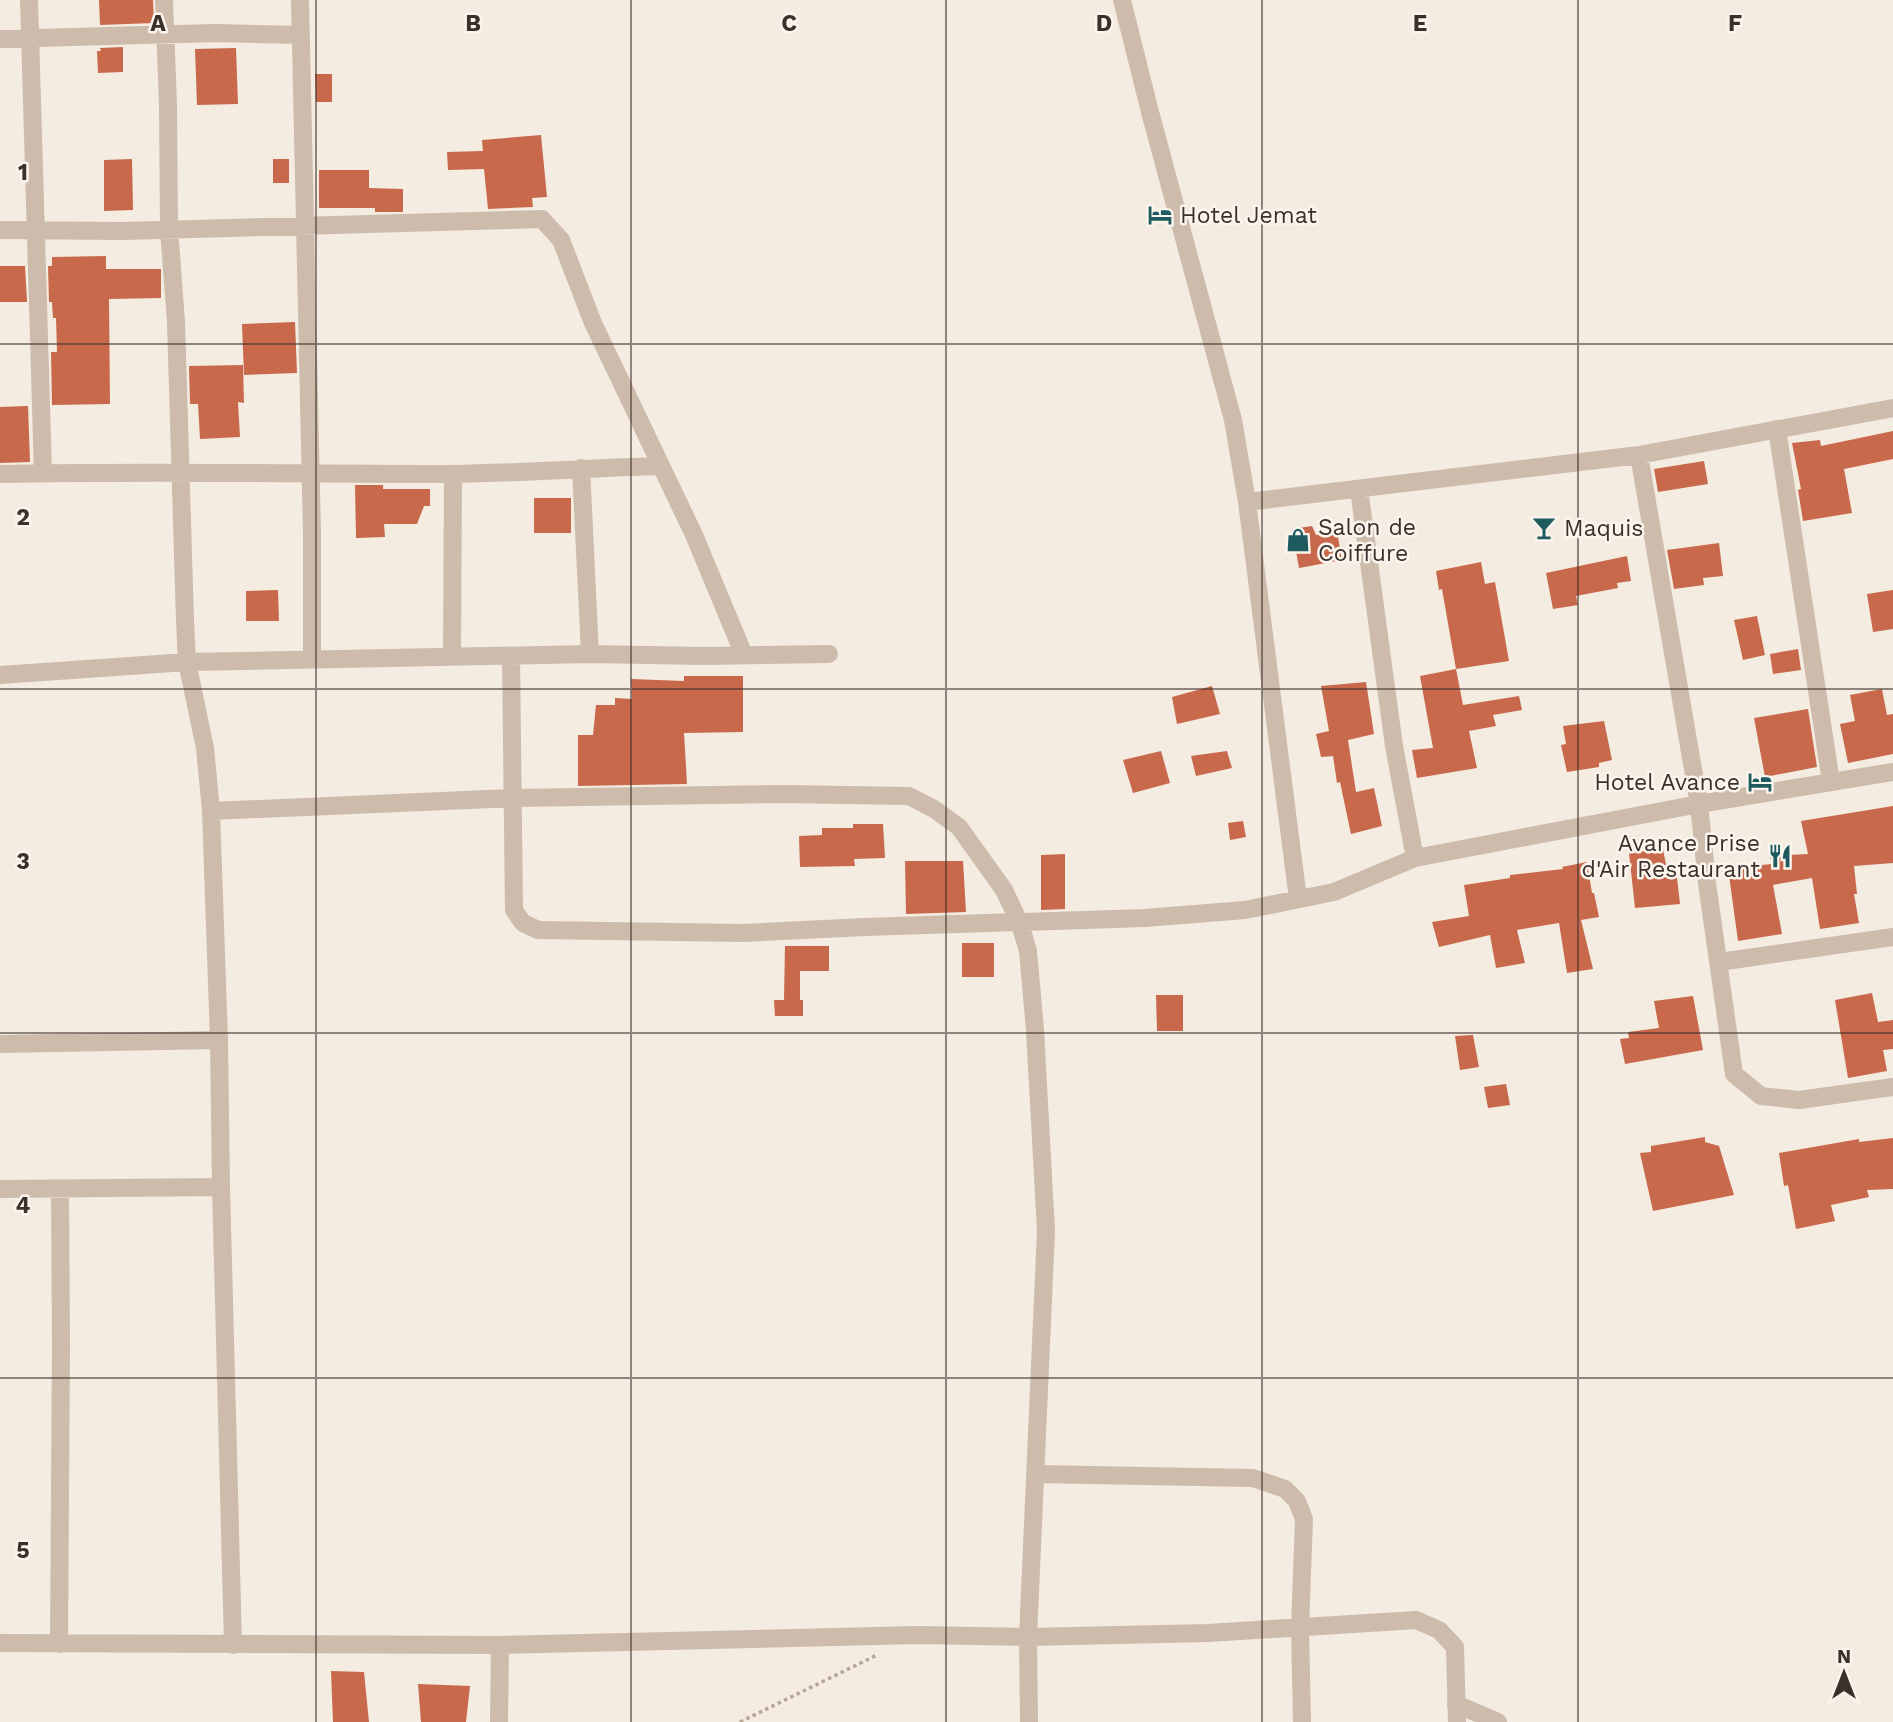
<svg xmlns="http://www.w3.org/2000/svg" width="1893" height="1722" font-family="'Work Sans',sans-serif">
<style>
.building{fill:#c8694b}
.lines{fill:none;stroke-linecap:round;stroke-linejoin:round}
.path{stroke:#b9a596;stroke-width:3.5;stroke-dasharray:3.5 3.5;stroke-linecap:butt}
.minor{stroke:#cdbbac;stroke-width:18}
.grid{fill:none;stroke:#3b302b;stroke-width:2;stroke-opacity:0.55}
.labels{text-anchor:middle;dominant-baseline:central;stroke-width:5;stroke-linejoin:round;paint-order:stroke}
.poi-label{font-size:23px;fill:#3b302b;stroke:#fbf5ee;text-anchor:start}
.grid-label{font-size:23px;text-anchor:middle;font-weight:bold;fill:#3b302b;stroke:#fbf5ee;stroke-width:5;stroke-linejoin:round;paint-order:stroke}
</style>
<rect width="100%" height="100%" fill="#f4ebe1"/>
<!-- building -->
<path class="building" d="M99 0H153L154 23 100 25Z
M123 47V72L98 73 97 51H101L100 48Z
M236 48 238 104 197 105 195 49Z
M315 74H332V102H316Z
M541 135 547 197 532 198 533 207 488 209 484 169 448 170 447 152 483 151 482 140Z
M132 159 133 210 104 211V160Z
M273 159H289V183H273Z
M319 170H369V188L403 189V212H375V208H319Z
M106 256V269H161V298L109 299 110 404 52 405 51 352H57L56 318H53L52 302H49L48 266H52V257Z
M0 266H25L27 302H0Z
M295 322 297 373 244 375 242 324Z
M243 365 244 403 238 402 240 437 200 439 198 404H190L189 366Z
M28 406 30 462 0 463V407Z
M1893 431V459L1844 469 1852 513 1803 521 1798 490 1801 489 1792 443 1820 440 1821 446Z
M1704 461 1708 484 1658 492 1654 469Z
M355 485H383V489H430V506H424L417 524H384L385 537 356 538Z
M534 498H571V533H534Z
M1312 526 1316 535 1337 531 1342 560 1299 568 1292 529Z
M1719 543 1723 576 1703 578 1704 585 1674 589 1667 550Z
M1627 556 1631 581 1617 583 1618 588 1576 596 1578 605 1553 609 1546 573Z
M1481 562 1485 584 1495 582 1509 661 1456 669 1442 589 1439 590 1436 571Z
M278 590 279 621H246V591Z
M1893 590V629L1873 632 1867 594Z
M1757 616 1765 655 1743 660 1734 620Z
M1798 649 1801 670 1773 674 1770 654Z
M1456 669 1463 705 1519 696 1522 710 1493 715 1496 726 1469 731 1477 768 1417 778 1412 750 1433 748 1420 676Z
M684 676H743V732L684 733 687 784 578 786V735H593L596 705H615V698L632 699 631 679 684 681Z
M1366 682 1374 734 1348 740 1356 792 1374 788 1382 826 1351 834 1340 782 1337 783 1333 756 1321 757 1316 734 1329 731 1321 686Z
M1212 686 1220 714 1177 724 1172 697Z
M1882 689 1887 715 1893 714V754L1848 763 1840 724 1855 721 1850 695Z
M1808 709 1817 767 1765 777 1754 718Z
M1604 721 1612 760 1599 763V767L1567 772 1561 745 1566 744 1563 726Z
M1161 751 1170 783 1133 793 1123 760Z
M1227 751 1232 768 1196 776 1191 756Z
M1893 806V863L1854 866 1857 894H1854L1859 923 1820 929 1812 878 1773 885 1782 934 1738 941 1728 868 1772 864 1770 856 1808 854 1801 821Z
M1243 821 1246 837 1230 840 1228 823Z
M853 824H883L885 858 854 859 855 866 800 867 799 836 822 835V828H853Z
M1663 849 1667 870 1676 869 1680 904 1635 908 1629 853Z
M1065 854V909L1041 910V855Z
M905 861H963L966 912 906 914Z
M1587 862 1592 893H1594L1599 917 1581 920 1593 969 1567 973 1559 923 1517 930 1525 963 1496 968 1490 935 1439 947 1432 922 1469 916 1464 885 1510 878V875L1563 869 1562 867Z
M962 943H994V977H962Z
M785 946H829V971H800V1000H803V1016H775L774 1000H784Z
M1872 993 1878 1022 1893 1020V1049L1883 1050 1887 1071 1848 1078 1835 1000Z
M1156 995H1183V1031H1157Z
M1693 996 1703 1050 1625 1064 1620 1039 1629 1038 1628 1032 1659 1028 1654 1001Z
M1473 1035 1479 1067 1460 1070 1455 1036Z
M1506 1084 1510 1105 1488 1108 1484 1087Z
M1705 1137V1142L1719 1146 1734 1195 1653 1211 1640 1153 1651 1152V1146Z
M1893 1138V1189L1867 1190 1869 1197 1831 1205 1835 1221 1796 1229 1788 1185 1784 1186 1779 1153 1859 1139V1142Z
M331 1671 364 1672 369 1722H333Z
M418 1684 470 1686 466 1722H421Z"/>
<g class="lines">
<!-- path -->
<path class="path" d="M740 1722 877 1655"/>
<!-- minor -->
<path class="minor" d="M29 0 43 473
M164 0 168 105 169 229 176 322 185 621 187 662 205 748 211 811 219 1040 221 1187 233 1645
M300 0 312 533V659
M1122 0 1150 112 1233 420 1247 502 1298 899
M0 39 216 33 300 35
M0 230 123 231 542 219 561 240 593 323 694 535 744 655
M1777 429 1831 782
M1639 455 1699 804 1707 883 1734 1074 1761 1096 1799 1100 1893 1087
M581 468 590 654
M0 474C151 471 302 474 452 474 521 473 590 468 660 466
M1359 489 1394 746 1415 858
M1247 502 1639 455 1893 408
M452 656 453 474
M511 657 514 910 523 923 538 930 743 933 865 927 1145 918 1245 910 1334 892 1415 858 1699 804 1893 772
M0 675 187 662 590 654 704 656 829 654
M211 811 513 798 783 794 909 796 934 809 959 827 1004 890 1020 924 1028 951 1035 1030 1046 1231 1028 1637 1029 1722
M1719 962 1893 937
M0 1044 219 1040
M0 1189 221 1187
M1036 1474 1253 1478 1285 1489 1297 1501 1304 1519 1300 1627 1302 1722
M0 1643 500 1645 917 1635 1028 1637 1208 1633 1416 1620 1439 1630 1455 1647 1457 1722
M59 1644 61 1344 60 1190
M1456 1704 1498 1722
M499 1722 500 1645"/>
</g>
<!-- grid -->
<path class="grid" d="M316 0V1722M631 0V1722M946 0V1722M1262 0V1722M1578 0V1722M0 344H1893M0 689H1893M0 1033H1893M0 1378H1893"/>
<!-- icons -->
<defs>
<g id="hotel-bare" transform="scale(1.89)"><path d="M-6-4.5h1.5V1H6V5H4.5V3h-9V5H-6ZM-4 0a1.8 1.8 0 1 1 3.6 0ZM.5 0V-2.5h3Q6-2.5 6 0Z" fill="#1f5a5e" stroke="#fbf5ee" stroke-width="2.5" paint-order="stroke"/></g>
<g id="bar-bare" transform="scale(1.89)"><path d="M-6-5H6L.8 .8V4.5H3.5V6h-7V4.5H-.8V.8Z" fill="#1f5a5e" stroke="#fbf5ee" stroke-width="2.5" paint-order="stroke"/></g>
<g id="shop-bare" transform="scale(1.89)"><path d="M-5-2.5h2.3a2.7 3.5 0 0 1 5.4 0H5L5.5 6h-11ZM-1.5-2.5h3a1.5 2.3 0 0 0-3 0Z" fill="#1f5a5e" stroke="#fbf5ee" stroke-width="2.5" paint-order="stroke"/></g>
<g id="restaurant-bare" transform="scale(1.89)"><path d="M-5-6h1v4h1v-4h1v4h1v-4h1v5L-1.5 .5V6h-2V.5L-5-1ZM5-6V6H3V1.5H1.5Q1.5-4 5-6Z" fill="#1f5a5e" stroke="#fbf5ee" stroke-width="2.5" paint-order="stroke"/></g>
</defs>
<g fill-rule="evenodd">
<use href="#hotel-bare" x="1160" y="215"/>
<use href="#bar-bare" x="1544" y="528"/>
<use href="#shop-bare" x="1298" y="540"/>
<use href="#hotel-bare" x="1760" y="782"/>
<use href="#restaurant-bare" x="1780" y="856"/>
</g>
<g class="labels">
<!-- poi labels -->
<g class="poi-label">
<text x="1180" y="215">Hotel Jemat</text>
<text x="1318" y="527">Salon de<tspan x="1318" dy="26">Coiffure</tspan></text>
<text x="1564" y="528">Maquis</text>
<text x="1740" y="782" text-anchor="end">Hotel Avance</text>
<text x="1760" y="843" text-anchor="end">Avance Prise<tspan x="1760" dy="26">d'Air Restaurant</tspan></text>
</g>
</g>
<g class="grid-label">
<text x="158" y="31">A</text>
<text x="473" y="31">B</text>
<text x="789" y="31">C</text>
<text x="1104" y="31">D</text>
<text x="1420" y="31">E</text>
<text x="1735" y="31">F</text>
<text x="23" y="180">1</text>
<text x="23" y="525">2</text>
<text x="23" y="869">3</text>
<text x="23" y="1213">4</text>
<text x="23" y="1558">5</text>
</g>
<!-- north arrow -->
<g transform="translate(1844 1673)" stroke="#fbf5ee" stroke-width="5" paint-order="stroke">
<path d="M0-5L12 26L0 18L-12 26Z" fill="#3b302b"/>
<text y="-10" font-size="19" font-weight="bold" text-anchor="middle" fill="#3b302b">N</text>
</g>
</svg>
